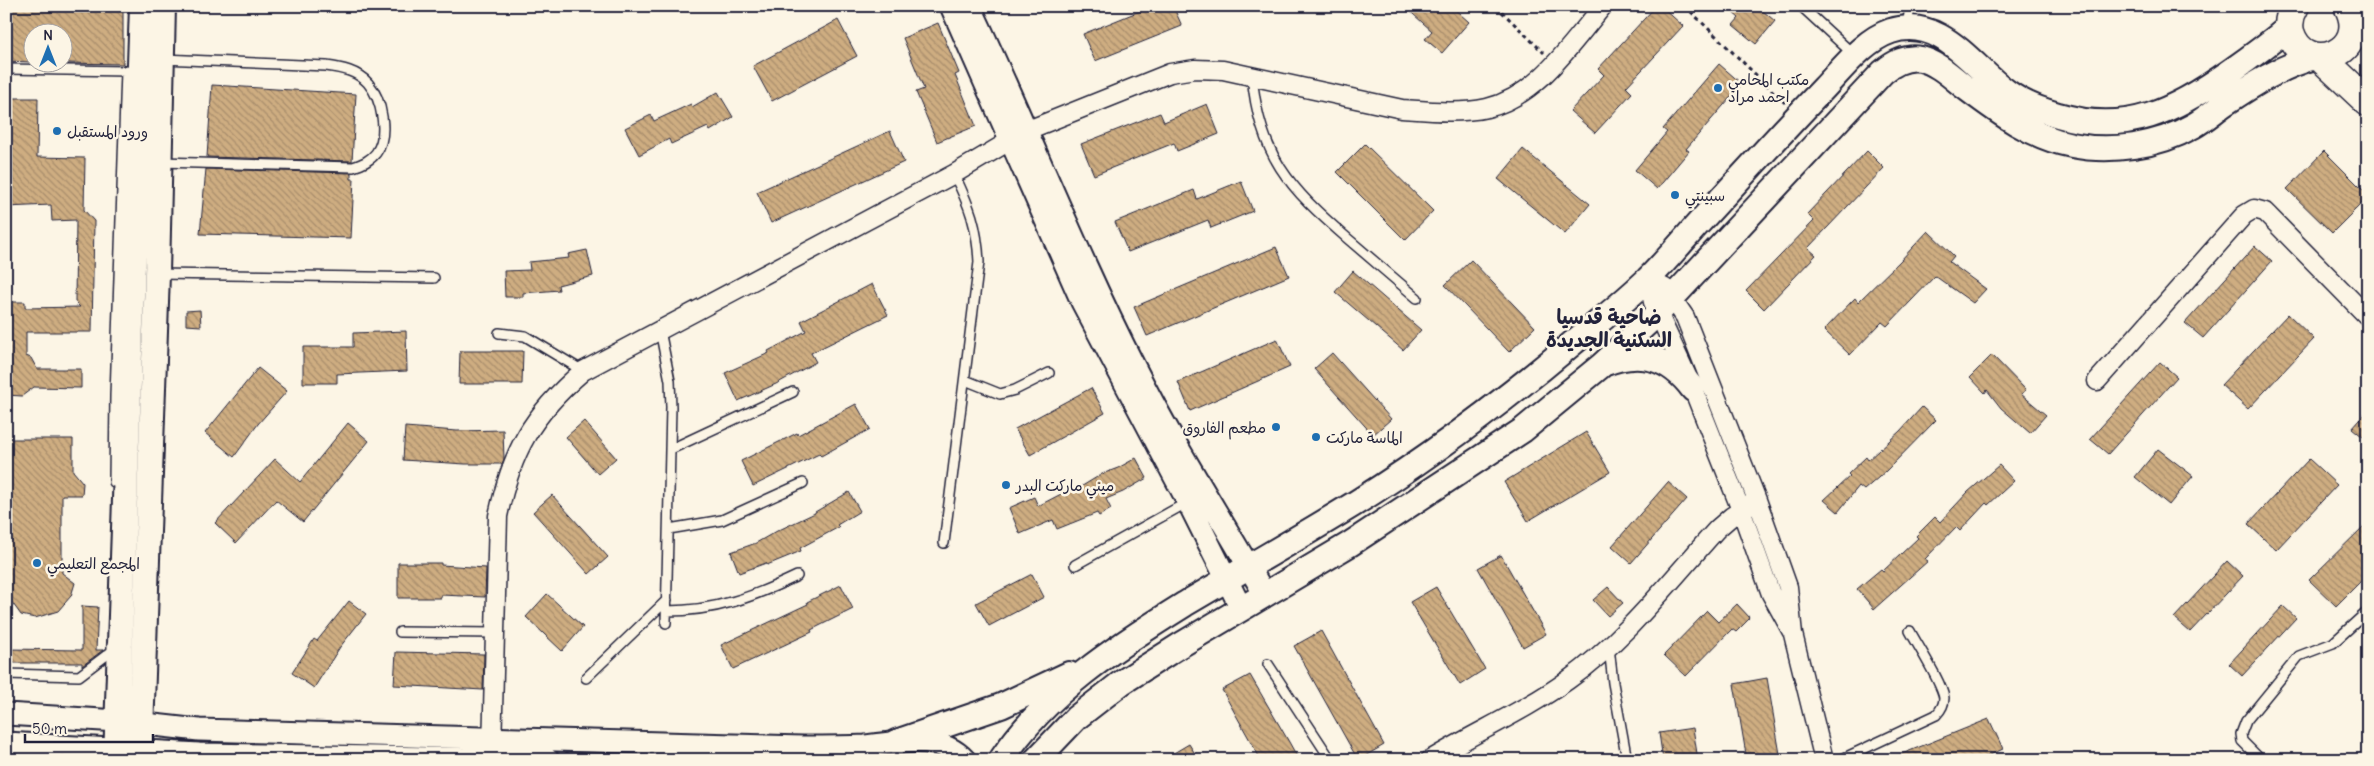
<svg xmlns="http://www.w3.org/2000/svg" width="2374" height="766" font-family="Delius,'Playpen Sans Arabic',sans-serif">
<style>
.building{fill:url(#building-back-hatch);stroke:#22223b}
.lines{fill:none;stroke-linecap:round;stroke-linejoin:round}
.service-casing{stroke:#22223b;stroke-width:12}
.minor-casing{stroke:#22223b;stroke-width:21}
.tertiary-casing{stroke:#22223b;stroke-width:25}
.secondary-casing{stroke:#22223b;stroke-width:28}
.primary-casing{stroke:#22223b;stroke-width:31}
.path{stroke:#22223b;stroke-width:3;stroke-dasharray:4 4;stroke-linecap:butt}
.service{stroke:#fcf5e5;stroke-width:9}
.minor{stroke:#fcf5e5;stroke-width:18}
.tertiary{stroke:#fcf5e5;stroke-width:21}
.secondary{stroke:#fcf5e5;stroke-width:24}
.primary{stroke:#fcf5e5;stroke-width:28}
.poi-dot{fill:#1f6fb2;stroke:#fcf5e5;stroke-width:2}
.labels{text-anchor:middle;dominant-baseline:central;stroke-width:5;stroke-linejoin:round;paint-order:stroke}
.poi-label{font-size:15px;fill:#22223b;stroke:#fcf5e5;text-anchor:start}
.district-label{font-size:20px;font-weight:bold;fill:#22223b;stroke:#fcf5e5}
</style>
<defs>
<pattern id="building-back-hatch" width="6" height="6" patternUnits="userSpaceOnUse" patternTransform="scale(1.25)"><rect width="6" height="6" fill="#cead81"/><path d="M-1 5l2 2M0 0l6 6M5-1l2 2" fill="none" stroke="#a78c6b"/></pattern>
</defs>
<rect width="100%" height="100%" fill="#fcf5e5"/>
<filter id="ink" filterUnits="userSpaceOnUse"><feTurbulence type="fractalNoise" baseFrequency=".02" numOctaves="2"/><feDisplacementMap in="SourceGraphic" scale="10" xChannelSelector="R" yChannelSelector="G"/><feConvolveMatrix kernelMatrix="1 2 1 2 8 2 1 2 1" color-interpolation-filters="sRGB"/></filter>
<g filter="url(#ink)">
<!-- building -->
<path class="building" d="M6 6H123V64L62 63V32H32V62L6 61Z
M1152 6H1173L1182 26 1095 61 1083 34Z
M1404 6H1451L1469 22 1442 53 1425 39 1432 31Z
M1656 6H1661L1683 26 1626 87 1632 93 1595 133 1570 111 1604 75 1598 69Z
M1725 6H1757L1775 21 1756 44 1733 25 1739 18Z
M838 20 857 56 772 101 753 66Z
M938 23 959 73 955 75 976 126 937 142 916 92 924 89 903 38Z
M1719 64 1742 84 1686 149 1689 151 1657 189 1635 170 1667 132 1663 129Z
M212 85 356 94 352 161 207 157Z
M718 92 733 117 710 131 708 127 671 144 669 139 639 155 625 128 651 115 654 121 691 104 692 107Z
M6 98H38L37 157 85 158 84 210 94 221 92 332H26V356L31 358 37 369H81V388L34 387 22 396 6 395V359L10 357 6 307H10V302H25V308L80 307 75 302 76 220 52 221 51 205 6 207Z
M1207 104 1219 134 1177 151 1174 143 1094 175 1081 144 1160 113 1164 122Z
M890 131 904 162 771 223 757 192Z
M1365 144 1433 211 1405 240 1337 172Z
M1523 149 1590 204 1565 234 1498 179Z
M1867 151 1884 168 1808 248 1816 255 1764 309 1746 291 1814 221 1807 214Z
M2324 151 2368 195V197L2332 233 2287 189Z
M206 169 351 173V179H354L351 238 200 234Z
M1241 181 1253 211 1211 228 1208 220 1128 252 1115 222 1194 190 1197 199Z
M1928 231 1954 256 1949 262 1986 289 1973 303 1935 276 1887 326 1882 322 1850 355 1824 330 1855 298 1858 302 1900 261Z
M2255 246 2272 261 2203 338 2185 323Z
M1276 247 1289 276 1147 336 1134 307Z
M587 250 593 276 558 285 559 290 523 293V297H505L504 271 530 270 529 262 569 258 568 254Z
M1471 260 1535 327 1509 352 1445 285Z
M1353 271 1421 330 1403 350 1335 292Z
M872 284 888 315 811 353 816 362 776 384 738 401 725 373 769 353 768 351 806 331 801 321Z
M200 310 201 326 186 325V311Z
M2288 314 2314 339 2248 409 2221 385Z
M406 331 407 371 337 374V383H303V347H353V333Z
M1277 339 1290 367 1190 411 1178 382Z
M460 351H523L522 384H459Z
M1332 353 1391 419 1373 435 1314 369Z
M1992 355 2026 390 2021 394 2046 415 2030 433 2001 408 1987 390 1985 393 1970 377Z
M2160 362 2177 377 2108 454 2090 439Z
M258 368 287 391 258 424 234 457 205 433Z
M1091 388 1105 413 1030 455 1015 429Z
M856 404 870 429 821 456 819 454 753 486 741 461 797 433 798 435Z
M1922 407 1936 420 1886 471 1864 490 1859 486 1838 512 1824 500 1850 476 1848 474 1866 457 1868 460 1900 431Z
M2368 410V441L2352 428Z
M584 421 616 458 598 474 566 437Z
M348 423 369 441 303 522 276 500 236 543 215 523 275 459 300 482Z
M405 427 457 431 503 430 504 459 502 464H465L403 460Z
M1586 432 1610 472 1528 521 1504 482Z
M6 439H73V471L83 483 82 495H62V573L75 583 71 596 58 611 35 618 21 615 6 594Z
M2158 449 2193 476 2169 505 2135 477Z
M1136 458 1147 478 1123 492 1106 499 1111 509 1099 516 1097 513 1057 529 1053 520 1020 534 1009 508 1034 497 1038 506 1063 493 1079 488 1102 474 1118 468Z
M2309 459 2337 485 2276 550 2248 524Z
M1999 465 2014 481 1988 505 1986 503 1960 531 1956 527 1925 559 1928 561 1874 609 1857 589 1881 569 1883 571 1918 538 1916 536 1935 517 1940 522 1968 492Z
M1668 482 1687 499 1631 563 1612 546Z
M849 492 860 511 837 525 839 527 800 548 801 551 767 565 766 563 739 573 731 552 756 543 777 531 815 513V512Z
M552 495 608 557 589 574 533 512Z
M2368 522V574L2336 606 2309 580Z
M1501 555 1546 634 1523 647 1478 568Z
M2227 561 2243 576 2190 632 2174 618Z
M398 563H441V565L486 568 485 597 441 595V598H398Z
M1032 574 1044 597 989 626 976 603Z
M841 585 853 609 811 630 812 632 733 669 721 645 808 604 807 602Z
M1436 587 1485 669 1460 685 1410 602Z
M1608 587 1623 603 1608 616 1593 600Z
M547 594 583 627 562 651 526 617Z
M349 601 366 614 340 647 314 688 292 673 314 639 317 641Z
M1737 604 1750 618 1736 632 1732 629 1686 676 1664 655 1707 611 1718 622Z
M82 606 98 607 96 650H103L82 666V663H6V649L82 650Z
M2283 606 2296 618 2242 676 2229 664Z
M1321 631 1384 745 1358 760 1294 646Z
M396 652 484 654 483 690 394 685Z
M1250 675 1289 742 1299 760H1261L1222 690Z
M1767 678 1781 760H1747L1734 684Z
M1989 719 2003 749 1979 760H1887Z
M1693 728 1698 760H1663L1659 733Z
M1189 744 1199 760H1162Z"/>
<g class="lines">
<!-- service casing -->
<g class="service-casing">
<path id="service" d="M1801 6 1853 54
M1907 28 1910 6
M6 69 126 71 115 396 114 482
M1252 75C1259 155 1289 188 1347 238 1370 258 1394 278 1417 298
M160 162 353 167C362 164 370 161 376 153 389 135 382 99 368 83 357 71 342 68 326 66L163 59
M157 274 434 278
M660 330 670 381 671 407 666 623
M499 333 525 336 583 371
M965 380 1000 394 1015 390 1049 373
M671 449 793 392
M669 529 722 520 803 483
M944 543 979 262C977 225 970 207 954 174
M1075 565 1188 502
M667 611C716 611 753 597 797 576
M400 632 495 633
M1609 647 1613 683 1627 760
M1268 664 1331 760
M6 674 79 676 112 651V645
M586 678 667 600
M1840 760 1936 715C1941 710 1944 705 1944 698 1942 683 1918 646 1910 631
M2261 760 2242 741 2241 734 2246 721 2299 656 2333 643 2368 611"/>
</g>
<!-- minor casing -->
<g class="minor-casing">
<path id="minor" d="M1648 279 1665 288 1685 317 1757 500 1788 587 1793 634 1824 760
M1648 279 1653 302 1693 389 1741 510 1771 594 1792 632
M2097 381 2244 215 2254 209 2265 212 2368 317
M492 750 498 516C512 450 532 415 583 371L954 174 1028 130 1170 73 1195 69 1223 70 1402 109C1430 111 1460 114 1487 108 1538 96 1571 44 1603 6
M1430 760C1476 732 1525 711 1568 680 1625 640 1670 581 1717 529L1732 516 1757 500"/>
</g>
<!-- tertiary casing -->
<g class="tertiary-casing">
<path id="tertiary" d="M951 6 1082 302 1188 502 1241 608
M970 6C1027 126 1075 250 1135 368 1174 446 1222 519 1265 595
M6 714 118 721 199 730 803 747C824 747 844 747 865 746 897 743 940 732 965 760
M6 743 199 754 548 760"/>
</g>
<!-- secondary casing -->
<g class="secondary-casing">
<path id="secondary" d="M1603 364C1640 349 1669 357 1693 389
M896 742 1001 706 1069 674
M116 760 142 6
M140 760 157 274 163 6
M1001 760C1047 691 1116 647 1185 604 1234 575 1283 547 1331 518 1417 467 1498 406 1574 342 1599 322 1625 301 1648 279 1665 262 1681 243 1697 225 1739 179 1781 133 1824 88 1843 68 1864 40 1891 31 1941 15 1972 67 2007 92 2022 103 2040 110 2058 115 2127 136 2176 110 2231 71 2251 57 2270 43 2289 27
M1036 760 1076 718 1121 683 1179 646 1350 544 1523 430 1602 365 1658 313 1883 72C1894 63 1906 56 1921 59 1938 63 1953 78 1966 88 1998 112 2031 137 2072 145 2111 153 2158 146 2193 126 2204 120 2214 111 2224 104 2252 85 2282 66 2315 57"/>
</g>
<!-- primary casing -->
<g class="primary-casing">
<path id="primary" d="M2295 6C2290 14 2288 23 2290 32 2305 80 2373 52 2348 6
M2320 57 2368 102"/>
</g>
<!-- path -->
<path class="path" d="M1496 6 1544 53
M1685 6 1785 103"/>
<!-- service -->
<use href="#service" class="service"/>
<!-- minor -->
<use href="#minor" class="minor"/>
<!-- tertiary -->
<use href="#tertiary" class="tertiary"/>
<!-- secondary -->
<use href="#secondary" class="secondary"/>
<!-- primary -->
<use href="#primary" class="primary"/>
</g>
</g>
<!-- markers -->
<g class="poi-dot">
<circle cx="1718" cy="88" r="5"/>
<circle cx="57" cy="131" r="5"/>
<circle cx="1675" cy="195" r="5"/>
<circle cx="1276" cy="427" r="5"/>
<circle cx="1316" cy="437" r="5"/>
<circle cx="1006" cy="485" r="5"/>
<circle cx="37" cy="563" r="5"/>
</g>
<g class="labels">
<!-- poi labels -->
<g class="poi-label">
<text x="1728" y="79">مكتب المحامي<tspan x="1728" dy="17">احمد مراد</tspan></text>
<text x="67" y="131">ورود المستقبل</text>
<text x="1685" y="195">سبينتي</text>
<text x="1266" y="427" text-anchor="end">مطعم الفاروق</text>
<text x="1326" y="437">الماسة ماركت</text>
<text x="1016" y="485">ميني ماركت البدر</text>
<text x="47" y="563">المجمع التعليمي</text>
</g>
<!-- district labels -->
<g class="district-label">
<text x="1609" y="316">ضاحية قدسيا<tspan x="1609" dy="23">السكنية الجديدة</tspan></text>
</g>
</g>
<!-- margin -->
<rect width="2374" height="766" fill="none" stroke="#fcf5e5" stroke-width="25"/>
<rect x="12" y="12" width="2349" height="741" fill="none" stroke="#22223b" stroke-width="2" filter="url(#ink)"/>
<!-- north arrow -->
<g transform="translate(48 48)"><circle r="24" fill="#fcf5e5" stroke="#a5a1a1"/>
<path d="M0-4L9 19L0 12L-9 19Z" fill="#1f6fb2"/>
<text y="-8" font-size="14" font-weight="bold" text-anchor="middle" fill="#22223b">N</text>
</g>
<!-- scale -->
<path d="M25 734v8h128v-8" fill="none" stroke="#22223b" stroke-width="2.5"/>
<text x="32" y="734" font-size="15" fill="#22223b" stroke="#fcf5e5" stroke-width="4" paint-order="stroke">50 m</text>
</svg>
